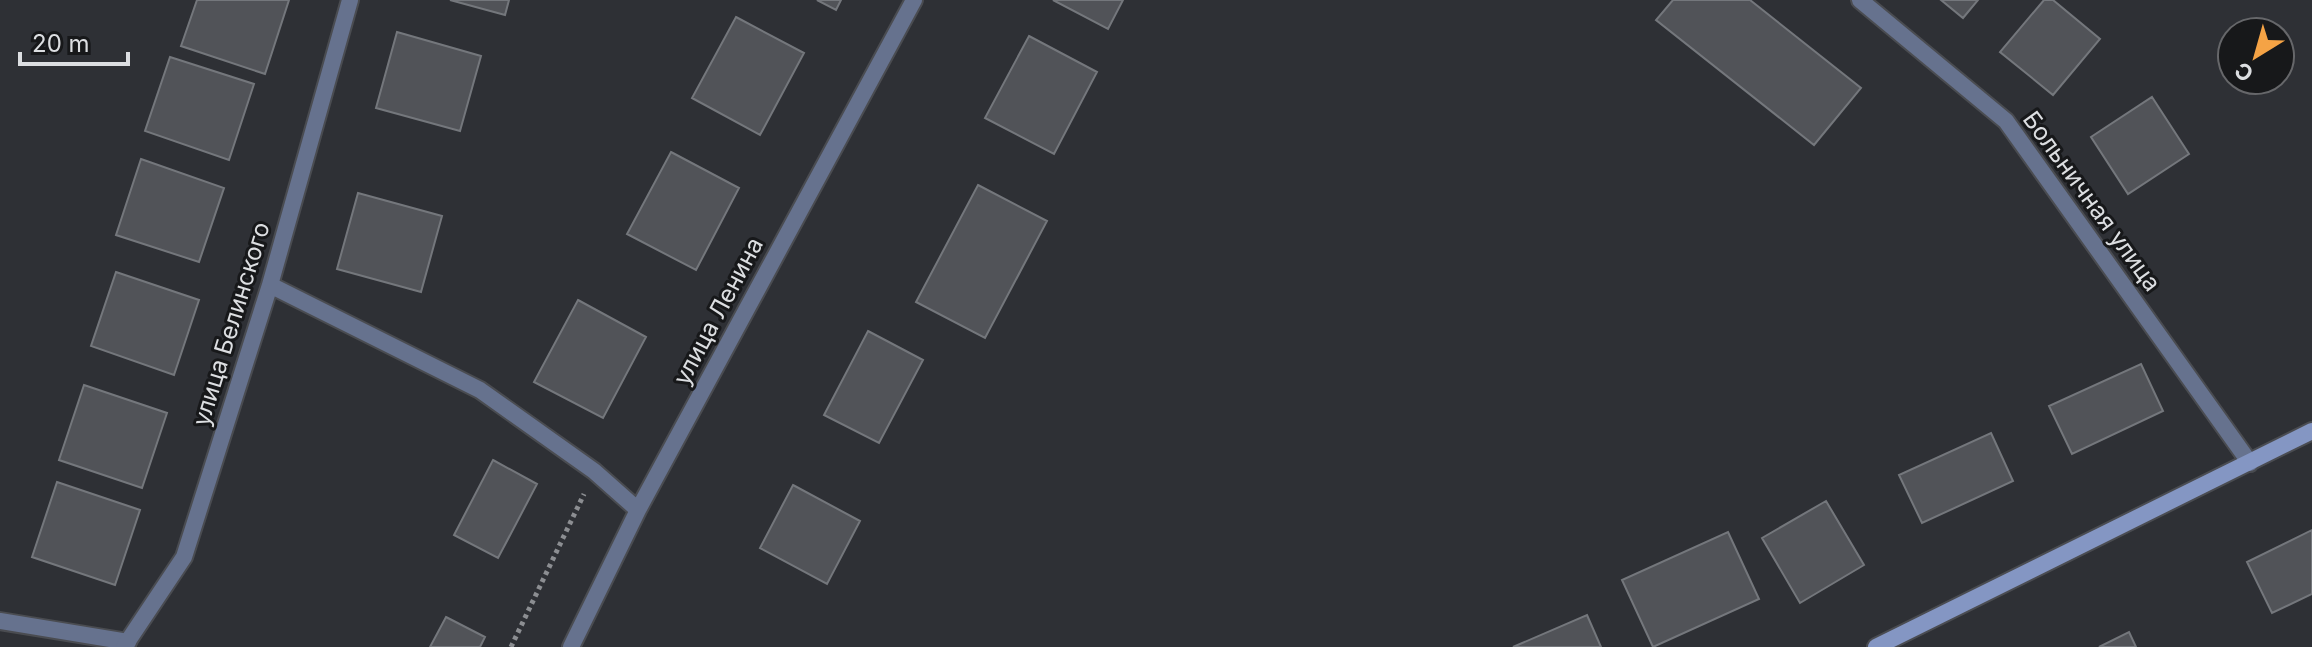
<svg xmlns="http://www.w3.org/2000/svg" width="2312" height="647" font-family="Inter,sans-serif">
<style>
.building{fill:#515358;stroke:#74777c;stroke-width:2}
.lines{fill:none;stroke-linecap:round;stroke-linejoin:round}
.service-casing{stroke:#4a4c51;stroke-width:20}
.minor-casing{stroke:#4a4c51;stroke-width:20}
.secondary-casing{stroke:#4a4c51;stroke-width:20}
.path{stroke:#8c8e92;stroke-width:5;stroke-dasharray:4 4;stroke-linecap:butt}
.service{stroke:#66728e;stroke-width:16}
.minor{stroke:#66728e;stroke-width:16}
.secondary{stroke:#8496c3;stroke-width:16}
.labels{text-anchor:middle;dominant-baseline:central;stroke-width:6;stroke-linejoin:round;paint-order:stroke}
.street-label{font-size:24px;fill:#dcdee1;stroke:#17181a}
</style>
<rect width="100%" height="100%" fill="#2e3035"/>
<!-- building -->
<path class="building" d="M197 0H289L265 74 181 46Z
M450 0H509L505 15Z
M817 0H841L836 10Z
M1053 0H1123L1108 29Z
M1673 0H1750L1861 88 1814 145 1656 20Z
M1941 0H1978L1963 18Z
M2044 0H2053L2100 39 2053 95 2000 52Z
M736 17 804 53 760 135 692 98Z
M397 32 481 56 460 131 376 108Z
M1029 36 1097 72 1054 154 985 118Z
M170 57 254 84 229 160 145 131Z
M2152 97 2189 154 2128 194 2091 137Z
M671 152 739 188 696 270 627 234Z
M141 159 224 188 199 262 116 235Z
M978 185 1047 221 985 338 916 302Z
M358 193 442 216 421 292 337 269Z
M116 272 199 300 174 375 91 346Z
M578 300 646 337 603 418 534 382Z
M868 331 923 360 879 443 824 415Z
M2141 364 2163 411 2072 454 2049 406Z
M84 385 167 413 142 488 59 460Z
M1991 433 2013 481 1922 523 1899 475Z
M493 460 537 484 498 558 454 535Z
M57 482 140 510 115 585 32 557Z
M793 485 860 521 827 584 760 548Z
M1826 501 1864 565 1800 603 1762 538Z
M2312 530V594L2272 613 2247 562Z
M1728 532 1759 599 1653 647 1622 580Z
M1587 615 1601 647H1513Z
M446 617 485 637 480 647H430Z
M2129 632 2136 647H2099Z"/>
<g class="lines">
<!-- service casing -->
<g class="service-casing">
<path id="service" d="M0 621 128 642"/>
</g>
<!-- minor casing -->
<g class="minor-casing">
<path id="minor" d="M1860 0 2006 121 2250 463
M270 285 480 390 594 471 638 510
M124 647 184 557 270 285 350 0
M571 647 638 510 914 0"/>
</g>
<!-- secondary casing -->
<g class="secondary-casing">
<path id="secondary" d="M1876 647 2312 431"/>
</g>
<!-- path -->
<path class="path" d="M511 647 584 494"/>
<!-- service -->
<use href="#service" class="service"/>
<!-- minor -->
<use href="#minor" class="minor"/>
<!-- secondary -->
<use href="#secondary" class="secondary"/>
</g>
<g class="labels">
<!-- street labels -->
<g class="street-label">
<text transform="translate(2092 201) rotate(54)">Больничная улица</text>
<text transform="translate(718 311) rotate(-62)">улица Ленина</text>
<text transform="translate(231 324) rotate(-73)">улица Белинского</text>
</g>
</g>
<!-- north arrow -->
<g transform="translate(2256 56) rotate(217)"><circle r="38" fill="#17181a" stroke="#66676a" stroke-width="2"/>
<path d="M0-6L14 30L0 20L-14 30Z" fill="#f5a345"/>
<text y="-12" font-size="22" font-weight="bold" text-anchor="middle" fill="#dcdee1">С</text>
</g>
<!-- scale -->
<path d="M20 52v12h108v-12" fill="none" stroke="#dcdee1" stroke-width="4"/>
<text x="32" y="52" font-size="24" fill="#dcdee1" stroke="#17181a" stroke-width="6" paint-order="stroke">20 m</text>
</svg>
